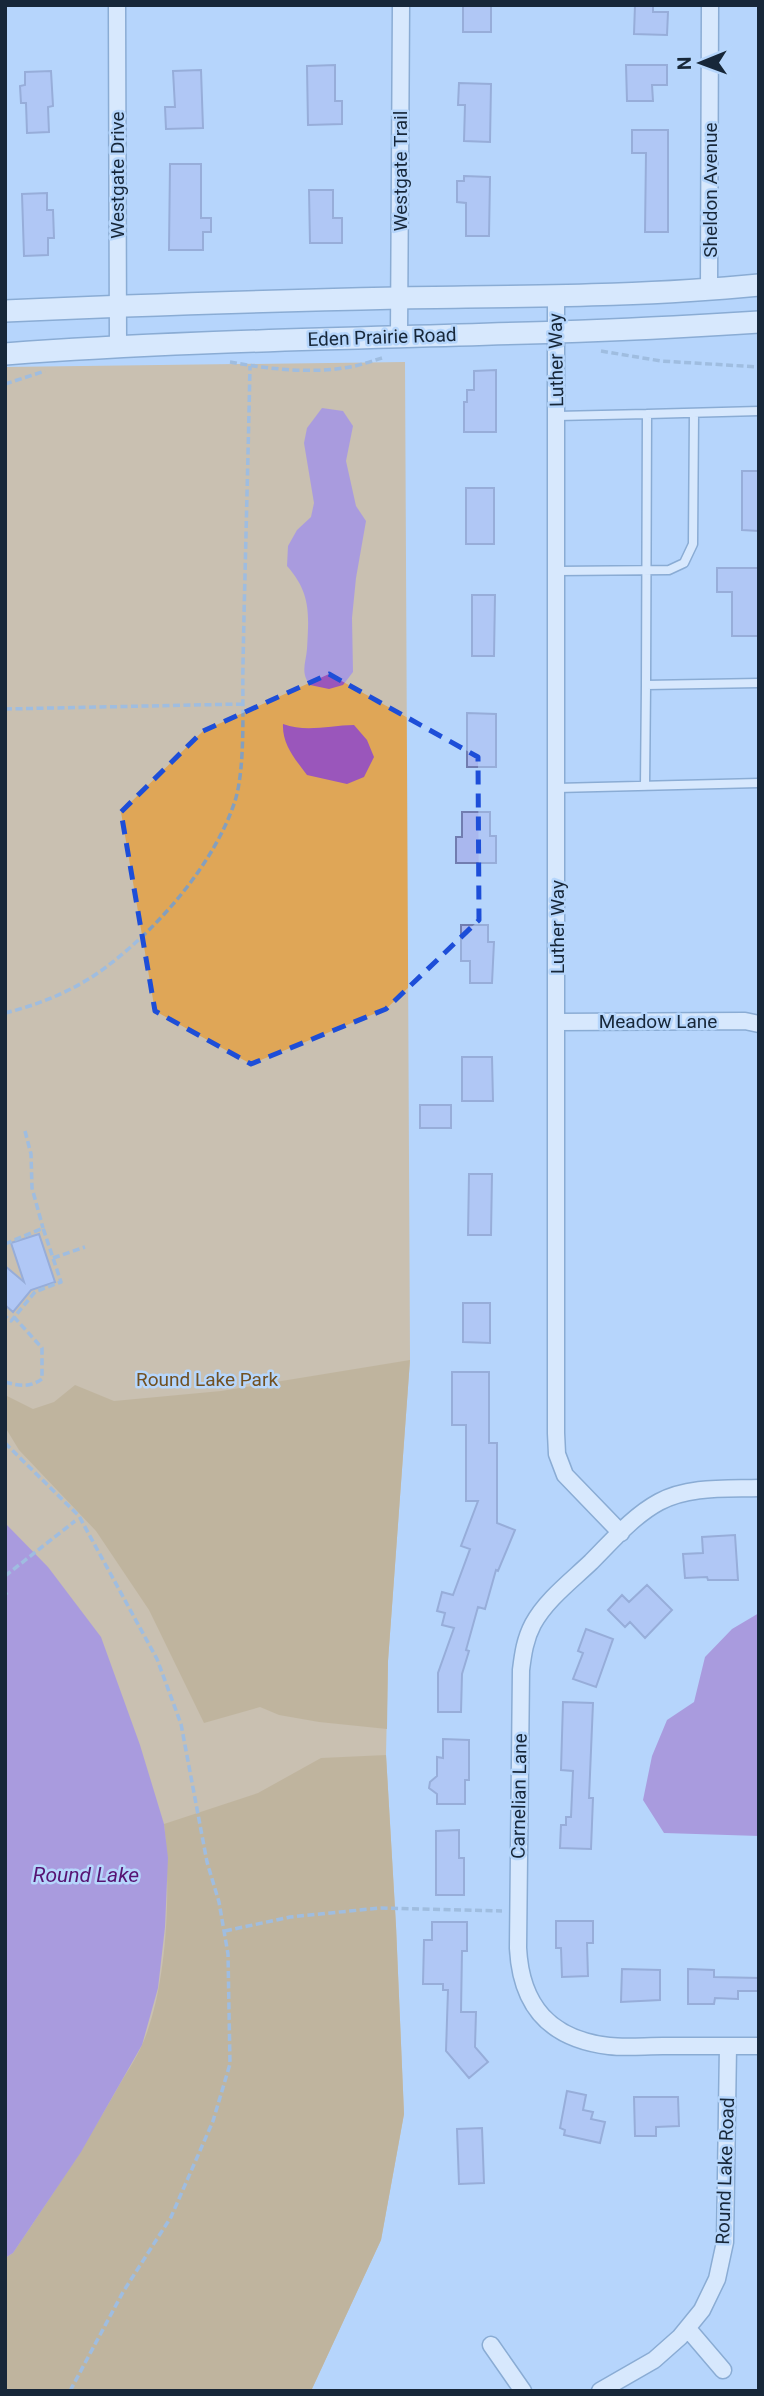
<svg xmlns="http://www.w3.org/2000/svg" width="764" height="2396" font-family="Roboto,sans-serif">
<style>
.green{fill:#dfa657}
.forest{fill:#cb8d2e}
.water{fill:#9a56bb}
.building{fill:#a9b7ee;stroke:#717db0;stroke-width:2}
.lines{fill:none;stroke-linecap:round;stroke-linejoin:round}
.lane-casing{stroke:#557aa5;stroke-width:11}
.street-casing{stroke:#557aa5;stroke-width:19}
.secondary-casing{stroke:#557aa5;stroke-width:24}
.path{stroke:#849fbe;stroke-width:3.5;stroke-dasharray:7 3.5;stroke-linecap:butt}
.lane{stroke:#fff;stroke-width:8}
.street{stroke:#fff;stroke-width:16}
.secondary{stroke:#fff;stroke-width:21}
.marked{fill:none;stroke:#1d4ed8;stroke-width:5;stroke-dasharray:14 9;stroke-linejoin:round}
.labels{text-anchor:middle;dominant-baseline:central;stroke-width:5;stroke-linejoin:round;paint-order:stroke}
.street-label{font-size:19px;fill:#172739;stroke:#b6d6fc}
.park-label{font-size:19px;fill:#715021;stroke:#b6d6fc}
.water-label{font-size:21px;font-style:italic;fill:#571473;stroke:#b6d6fc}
</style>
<rect width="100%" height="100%" fill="#b6d6fc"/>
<!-- green -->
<path class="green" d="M405 362 410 1360 388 1661 386 1755 396 1926 404 2114 381 2240 311 2391H5V367Z"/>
<!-- forest -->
<path class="forest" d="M410 1360 388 1661 387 1729 319 1722 279 1715 260 1707 204 1723 149 1610 96 1531 19 1450 5 1427V1395L33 1409 54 1402 75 1385 114 1401 221 1391Z
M386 1755 396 1926 404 2114 381 2240 311 2391H5V2258L13 2253C49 2200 84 2147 116 2091 124 2076 135 2061 142 2045 168 1987 171 1887 164 1824L258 1793 321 1758Z"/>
<!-- water -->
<path class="water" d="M322 408 343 411 353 426 346 461 356 506 366 521 356 578 352 618 353 672 343 685 329 689 310 685C300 672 306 663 307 649 309 614 311 593 287 566L288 546 297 530 311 517 314 503 304 443 307 428Z
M283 724C307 733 330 725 354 725L367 740 374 757 364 777 347 784 307 775C295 759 282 744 283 724Z
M5 1523 48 1567 101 1637 140 1745 164 1824 168 1858 165 1927 158 1988 142 2045 81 2152 13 2253 5 2258Z
M759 1613V1836L664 1833 643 1800 652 1756 667 1720 694 1702 705 1657 732 1629Z"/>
<!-- building -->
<path class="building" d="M463 5H491V32H463Z
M635 5H653V12H668L667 35 634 34Z
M335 65V101H342V124L308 125 307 66Z
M626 65H667V85H652L653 101H627Z
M201 70 203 128 166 129 165 107H175L173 71Z
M51 71 53 106 48 107 49 132 27 133 26 103H21L20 86 25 85V72Z
M459 83 491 84 490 142 464 141 465 105H458Z
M632 130H668V232H645L646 153H632Z
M170 164H201V218H211V232H203V250H169Z
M464 176 490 177 489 236H466V203L457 202V181H464Z
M309 190H333V218H342V243H310Z
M47 193V210H53L54 238H48V255L24 256 22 194Z
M496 370V432H464V402H467V390H474V371Z
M742 471H759V531L742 530Z
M466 488H494V544H466Z
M717 568H759V636H732V592H717Z
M472 595H495L494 656H472Z
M467 713 496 714V767H467Z
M462 812H490V836H496V863H456V837H462Z
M461 925H488V942H494L492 983H470V961H461Z
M462 1057H492L493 1101H462Z
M420 1105H451V1128H420Z
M469 1174H492L491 1235H468Z
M39 1234 55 1282 31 1290 13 1312 5 1305V1266L24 1282 11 1243Z
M463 1303H490V1343L463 1342Z
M452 1372H489V1443H497V1523L515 1530 498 1571 496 1570 485 1609 478 1607 466 1650 469 1651 462 1674 461 1712H438V1673L454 1628 442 1625 445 1613 437 1611 442 1592 453 1595 470 1549 461 1546 478 1501H466V1425H452Z
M735 1535 738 1580H708L707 1577 685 1578 683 1554 703 1553 702 1537Z
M647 1585 672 1610 645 1638 630 1622 625 1627 608 1610 622 1595 629 1602Z
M586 1629 613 1639 596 1687 573 1679 583 1653 578 1651Z
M563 1702 593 1703 589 1798H593L591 1849 560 1848 561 1825H566V1817H571L573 1771 561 1770Z
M443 1739 469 1740V1780H465V1804H437V1794L429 1788 430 1782 437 1776V1757L443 1758Z
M459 1830V1858H464V1895H436V1831Z
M556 1921H593V1943H587L588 1976 562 1977 561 1948H556Z
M432 1922H467V1951H462L461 2012H476L475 2047 488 2062 469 2078 446 2051 448 1990H443V1984H423L424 1940H432Z
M622 1969 660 1970V2000L621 2002Z
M688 1969 714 1970V1977L759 1978V1991H738V1999L715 1998 714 2004H688Z
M567 2091 586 2095 583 2110 593 2112 591 2119 605 2122 600 2143 564 2135 565 2130 560 2128Z
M634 2097H678L679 2126 656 2127V2136H635Z
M482 2128 484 2183 459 2184 457 2129Z"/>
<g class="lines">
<!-- lane casing -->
<g class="lane-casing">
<path id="lane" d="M557 416 647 414
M557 571 669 570 684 563 693 544 694 413
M646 685 647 414 759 411
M645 786 646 685 759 683
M557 788 759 783"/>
</g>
<!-- street casing -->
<g class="street-casing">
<path id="street" d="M117 5 118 346
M709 290 710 5
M556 296V1433L557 1454 565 1475 621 1533
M399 336 401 5
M556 1022 745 1021 759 1024
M759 1488C726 1489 689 1486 659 1502 633 1516 612 1541 591 1562 571 1581 546 1600 533 1624 525 1639 523 1654 521 1670L518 1948C521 2006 550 2039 609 2046 626 2048 645 2046 663 2046 695 2046 727 2046 759 2046
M688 2329 723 2370
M491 2345 523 2391
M600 2391 654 2360 680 2337 702 2310 717 2279 725 2242 728 2046"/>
</g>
<!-- secondary casing -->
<g class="secondary-casing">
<path id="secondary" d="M5 311C136 305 267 301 398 298 518 296 639 297 759 285
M5 354C256 335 508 339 759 322"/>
</g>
<!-- path -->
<path class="path" d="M601 351 661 361 759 367
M230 362C269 369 311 374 350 367 361 365 372 361 382 358
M5 384 45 371
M5 709 242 704
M5 1013C42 1004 80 988 110 964 161 925 215 862 235 801 246 766 242 702 243 664 245 564 248 465 250 366
M25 1131 31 1154 32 1188 43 1228
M5 1244 43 1228 61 1282 35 1292 11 1321 5 1316
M53 1258 85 1247
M5 1382C20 1386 29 1388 42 1379V1348L14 1317
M5 1443 79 1516 157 1659 181 1724 207 1862 219 1902 228 1954 230 2064 213 2121 171 2217 123 2292 70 2391
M5 1576 75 1521
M5 1592 7 1595
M225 1931 290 1917 380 1908 502 1911"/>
<!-- lane -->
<use href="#lane" class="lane"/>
<!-- street -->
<use href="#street" class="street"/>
<!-- secondary -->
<use href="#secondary" class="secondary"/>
</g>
<!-- marked area -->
<path d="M0 0H764V2396H0ZM329 674 478 757 479 920 386 1009 251 1064 155 1011 121 812 203 731Z" fill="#b6d6fc" fill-opacity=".55" fill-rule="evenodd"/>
<path class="marked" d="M329 674 478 757 479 920 386 1009 251 1064 155 1011 121 812 203 731Z"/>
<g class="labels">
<!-- street labels -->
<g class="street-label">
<text transform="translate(400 171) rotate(-90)">Westgate Trail</text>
<text transform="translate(117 175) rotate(-90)">Westgate Drive</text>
<text transform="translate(710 190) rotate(-90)">Sheldon Avenue</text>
<text transform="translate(382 337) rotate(-2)">Eden Prairie Road</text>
<text transform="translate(556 360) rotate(-91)">Luther Way</text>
<text transform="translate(557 927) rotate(-90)">Luther Way</text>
<text x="658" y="1021">Meadow Lane</text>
<text transform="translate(519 1796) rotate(-89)">Carnelian Lane</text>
<text transform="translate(725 2171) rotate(-88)">Round Lake Road</text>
</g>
<!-- park labels -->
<g class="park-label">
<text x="207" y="1379">Round Lake Park</text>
</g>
<!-- water labels -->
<g class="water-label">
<text x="86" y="1875">Round Lake</text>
</g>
</g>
<!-- border -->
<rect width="764" height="2396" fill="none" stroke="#172739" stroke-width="14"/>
<!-- north arrow -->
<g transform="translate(701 63) rotate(269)" stroke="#b6d6fc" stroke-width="5" paint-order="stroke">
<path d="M0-5L12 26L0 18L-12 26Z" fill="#172739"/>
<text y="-10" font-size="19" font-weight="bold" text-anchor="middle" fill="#172739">N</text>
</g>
</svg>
